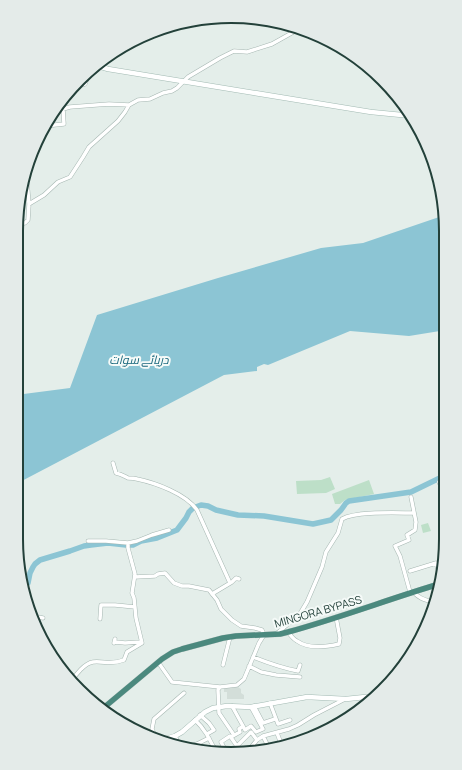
<svg xmlns="http://www.w3.org/2000/svg" width="462" height="770" font-family="Manrope,Cairo,sans-serif">
<style>
.built{fill:#d3ded9}
.green{fill:#bddfc8}
.water{fill:#8cc5d4}
.lines{fill:none;stroke-linecap:round;stroke-linejoin:round}
.river{stroke:#8cc5d4;stroke-width:5.5}
.minor-casing{stroke:#a6b7b2;stroke-width:4.5}
.secondary-casing{stroke:#a2bab3;stroke-width:5.5}
.trunk-casing{stroke:#c1cac8;stroke-width:6}
.minor{stroke:#fff;stroke-width:3.5}
.secondary{stroke:#fff;stroke-width:4.5}
.trunk{stroke:#4b897e;stroke-width:5.5}
.labels{text-anchor:middle;dominant-baseline:central;stroke-width:4;stroke-linejoin:round;paint-order:stroke}
.street-label{font-size:11px;fill:#23413a;stroke:#f5faf8}
.water-label{font-size:12px;font-style:italic;fill:#1b697e;stroke:#f5faf8}
.rim{fill:none;stroke:#23413a;stroke-width:2}
</style>
<rect width="100%" height="100%" fill="#e4eeea"/>
<!-- built -->
<path class="built" d="M238 687 241 689V693L244 695V699H227V692H224V688Z"/>
<!-- green -->
<path class="green" d="M330 477 335 489 326 493 297 494 296 481 321 480Z
M369 480 374 494 345 500 340 504H335L332 494Z
M428 523 431 531 423 533 421 525Z"/>
<!-- water -->
<path class="water" d="M445 215 446 330 409 336 350 331 268 365 264 364 257 367V371L224 375 16 484V395L70 388 97 315 218 278 321 248 363 243Z"/>
<g class="lines">
<!-- river -->
<path class="river" d="M24 585 28 583 30 573 33 567 35 564 40 560 70 551 84 546 91 545 108 543 126 545H133L141 541 157 538 177 530 186 518 189 512 193 508 201 505 208 506 216 510 238 515 264 516 313 524 331 520 341 510 346 503 349 501 411 492 446 475"/>
<!-- minor casing -->
<g class="minor-casing">
<path id="minor" d="M78 86 85 84 89 74
M45 126 64 124 63 109 70 107 109 104 129 105 138 100 150 99 163 93 172 91 177 88 188 77 220 58 234 51 247 52 272 44 297 30
M29 204 44 195 58 182 70 177 83 157 89 147 118 121 125 112 129 105
M16 224 25 223 28 220 29 204 26 169
M113 463 116 473C121 474 124 476 128 478 131 478 134 478 137 479 156 483 186 494 197 510L230 583
M446 480 439 482 444 493 446 501
M88 541H106L128 543 137 541 152 535 169 530
M444 549H446
M410 571 436 563 441 578
M135 577 155 576 158 574 165 573 174 583 182 586H189L209 590 217 600 221 609 232 620 241 626 255 628 262 630 264 635 259 643 244 679 237 685 220 687 218 690 219 713 234 735
M410 592 400 556 395 546 409 540 407 535 415 530 416 522 411 497
M413 592C423 601 425 599 435 603
M212 594 232 582 236 578 239 579
M32 616 43 618
M100 619 101 605H115L135 607
M288 632C291 636 293 639 297 641 308 649 326 647 339 644L340 638 336 617
M276 634 293 620 301 612 307 602 322 567 326 552 338 533 342 519C356 511 397 513 414 513
M115 639 114 643 116 642 125 643 140 642
M253 657C268 663 282 668 298 671L300 665
M158 662 172 682 220 687
M223 665 230 637
M249 666 261 672 276 675 300 677
M72 681C75 675 85 663 93 662 105 661 111 665 124 660L127 652 142 643 136 618 134 598 132 593 135 574 128 548V543
M270 703 278 724 290 720
M232 706 243 726
M254 706 263 723 275 719
M200 715 209 723 214 730 207 734
M195 720C205 729 210 740 216 752
M277 733 282 746
M175 736 179 745
M231 737 240 732 239 729 243 726 245 730 251 726 256 732 263 729 251 707
M156 739 152 729 154 719 184 693
M237 746 251 732 257 740
M188 747 197 744 209 738
M269 748 263 736 289 729 298 725 314 715 345 699
M207 750 214 747
M248 751 257 740 263 736
M227 753 221 742 230 736 241 752"/>
</g>
<!-- secondary casing -->
<g class="secondary-casing">
<path id="secondary" d="M98 66 108 69 371 112 412 116
M159 741 175 736 182 732 205 712 213 708 227 706 251 707 307 697 346 699 375 696"/>
</g>
<!-- trunk casing -->
<g class="trunk-casing">
<path id="trunk" d="M101 710 162 659 173 652 182 649 223 638 236 636 280 634 288 632C339 618 389 599 439 584"/>
</g>
<!-- minor -->
<use href="#minor" class="minor"/>
<!-- secondary -->
<use href="#secondary" class="secondary"/>
<!-- trunk -->
<use href="#trunk" class="trunk"/>
</g>
<g class="labels">
<!-- street labels -->
<g class="street-label">
<text transform="translate(318 611) rotate(-16)">MINGORA BYPASS</text>
</g>
<!-- water labels -->
<g class="water-label">
<text x="139" y="359">دریائے سوات</text>
</g>
</g>
<!-- crop -->
<path d="M0 0H462V770H0ZM231 23H231A208 208 0 0 1 439 231V539A208 208 0 0 1 231 747H231A208 208 0 0 1 23 539V231A208 208 0 0 1 231 23Z" fill="#e4ebe9" fill-rule="evenodd"/>
<path class="rim" d="M231 23H231A208 208 0 0 1 439 231V539A208 208 0 0 1 231 747H231A208 208 0 0 1 23 539V231A208 208 0 0 1 231 23Z"/>
</svg>
